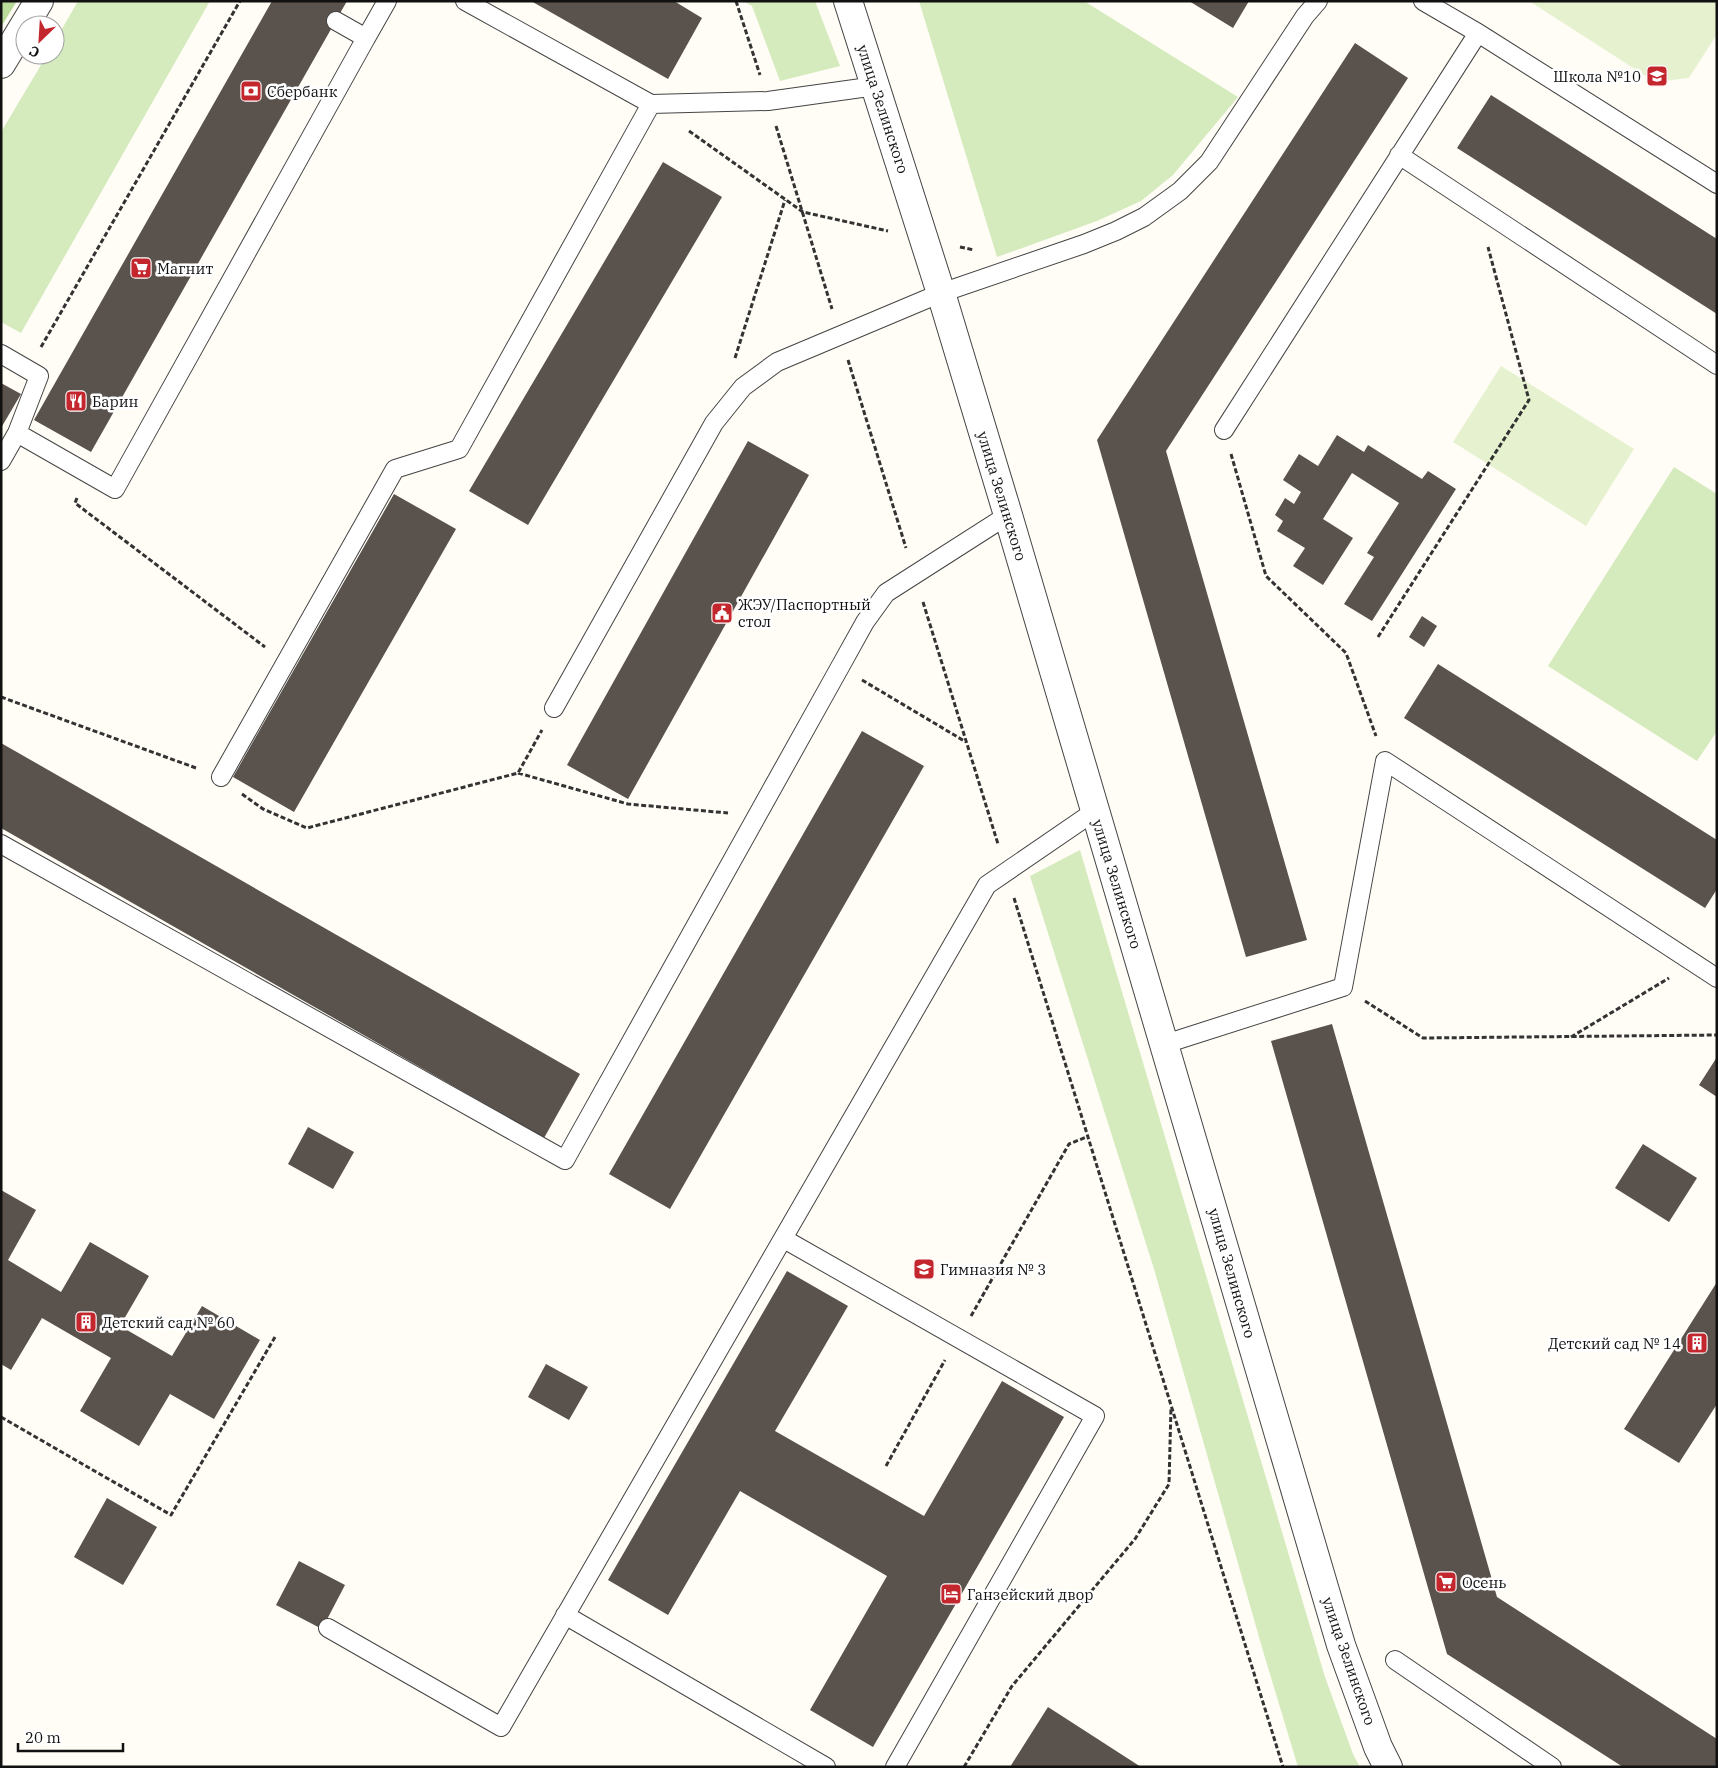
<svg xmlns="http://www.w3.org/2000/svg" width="1718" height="1768" font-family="'IBM Plex Serif',serif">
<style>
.green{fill:#d5ebbd}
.forest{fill:#b9dc9c}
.pitch{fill:#e6f2cf}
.building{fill:#5a524d}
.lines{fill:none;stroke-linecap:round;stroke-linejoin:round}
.service-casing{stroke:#444;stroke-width:20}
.minor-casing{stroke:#444;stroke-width:30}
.tertiary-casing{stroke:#444;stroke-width:30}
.path{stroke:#333;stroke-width:3;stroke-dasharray:5 2.5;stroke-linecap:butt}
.service{stroke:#fff;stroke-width:18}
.minor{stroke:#fff;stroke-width:28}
.tertiary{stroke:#fff;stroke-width:28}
.labels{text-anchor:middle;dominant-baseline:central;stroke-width:5;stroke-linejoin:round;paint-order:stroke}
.poi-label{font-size:15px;fill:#111;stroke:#fff;text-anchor:start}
.street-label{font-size:15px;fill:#111;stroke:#fff}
</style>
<rect width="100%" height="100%" fill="#fffdf5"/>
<!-- green -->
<path class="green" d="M78 1H210L21 333 1 322V132L47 55H55V41Z
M743 1H815L840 66 780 81 752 6Z
M919 1H1084L1238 97 1173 175 1141 201 1097 221 997 257Z
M1674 467 1717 494V731L1697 761 1548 666Z
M1080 850 1325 1677 1353 1754 1360 1767H1298L1263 1651 1154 1269 1030 876Z"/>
<!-- forest -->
<path class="forest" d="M1 1H17L1 27Z"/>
<!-- pitch -->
<path class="pitch" d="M1529 1H1717V34L1689 78 1655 82Z
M1501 366 1634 449 1586 526 1453 442Z"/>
<!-- building -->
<path class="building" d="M272 1H347L91 452 34 420Z
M531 1H674L702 18 668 79Z
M1189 1H1249L1233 28Z
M1355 43 1408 78 1166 451 1307 940 1246 957 1097 440Z
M1491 95 1717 239V314L1457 148Z
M663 162 722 197 528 525 469 491Z
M1 383 21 394 1 428Z
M1337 435 1364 452 1368 445 1422 479 1428 471 1456 489 1372 621 1344 604 1374 557 1367 553 1399 503 1352 473 1323 519 1353 538 1323 585 1293 566 1305 548 1277 531 1283 521 1275 515 1285 498 1294 504 1301 492 1283 480 1299 454 1318 466Z
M748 441 809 475 628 799 567 765Z
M394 494 456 529 294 812 233 777Z
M1422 616 1437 626 1424 647 1409 637Z
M1438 664 1717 840V889L1705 908 1404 718Z
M862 731 924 766 670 1209 609 1174Z
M1 743 580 1074 544 1138 1 828Z
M1332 1024 1497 1597 1717 1739V1767H1623L1447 1654 1271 1041Z
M1717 1057V1097L1699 1085Z
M308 1127 354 1152 333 1189 288 1164Z
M1643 1144 1697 1178 1669 1222 1615 1188Z
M1 1190 36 1210 8 1260 61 1292 90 1242 149 1276 120 1326 172 1356 202 1306 260 1340 214 1419 170 1394 139 1446 80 1411 111 1358 42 1318 11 1370 1 1364Z
M787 1271 848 1306 775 1431 924 1516 1002 1381 1064 1417 873 1747 810 1710 887 1576 740 1491 668 1615 608 1580Z
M1717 1282V1404L1679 1463 1624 1429Z
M546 1364 588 1387 569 1420 528 1397Z
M107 1498 157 1527 123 1585 74 1557Z
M299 1561 345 1585 322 1629 276 1605Z
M1048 1707 1141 1767H1010Z"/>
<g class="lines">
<!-- service casing -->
<g class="service-casing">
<path id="service" d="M465 1 651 104 768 101 876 86
M336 21 366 38 387 1
M1478 33 1717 184
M1399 155 1717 365
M1 354 39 376 17 433 1 461
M1224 430 1478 33 1423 1
M17 433 115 489 366 38
M554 708 714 423 743 387 777 362 941 293 1084 244 1116 231 1144 217 1180 191 1209 162 1305 16 1318 1
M221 777 395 469 459 449 651 104
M1 844 565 1160 840 667 865 622 886 593 1008 515
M1165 1044 1343 987 1385 761 1717 978
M784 1239 1095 1416 895 1767
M565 1615 826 1767
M328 1628 501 1727 987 885 1095 811
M1395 1660 1552 1767"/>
</g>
<!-- minor casing -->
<g class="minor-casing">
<path id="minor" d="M1 64 39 1"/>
</g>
<!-- tertiary casing -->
<g class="tertiary-casing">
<path id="tertiary" d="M848 1 941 293 1008 515 1341 1645 1378 1747 1388 1767"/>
</g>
<!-- path -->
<path class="path" d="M736 1 760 75
M776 126 832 309
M689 131 803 212 888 231
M960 247 974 250
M41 347 240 1
M735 358 785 200
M848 360 906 548
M1231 454 1266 576 1346 653 1376 736
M77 498 75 503 265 647
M923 602 998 844
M1378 637 1529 400 1488 247
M862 680 966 742
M1 697 196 768
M518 773 628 804 728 813
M242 794 263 809 307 828 518 773 542 730
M1014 898 1283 1767
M1365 1001 1423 1038 1717 1035
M1571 1037 1669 978
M971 1316 1069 1144 1089 1136
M1 1417 171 1515 275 1337
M886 1466 945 1360
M964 1767 1012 1686 1135 1539 1169 1484 1171 1407"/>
<!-- service -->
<use href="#service" class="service"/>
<!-- minor -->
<use href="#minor" class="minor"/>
<!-- tertiary -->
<use href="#tertiary" class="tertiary"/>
</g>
<!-- icons -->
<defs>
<g id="school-square" transform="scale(1.125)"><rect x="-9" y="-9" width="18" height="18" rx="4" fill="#c4262e" stroke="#fff"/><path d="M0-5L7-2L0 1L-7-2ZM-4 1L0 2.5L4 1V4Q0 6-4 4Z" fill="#fff"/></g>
<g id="bank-square" transform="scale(1.125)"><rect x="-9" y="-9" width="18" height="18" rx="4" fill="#c4262e" stroke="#fff"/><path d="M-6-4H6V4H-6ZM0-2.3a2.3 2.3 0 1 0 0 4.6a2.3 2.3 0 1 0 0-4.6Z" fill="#fff"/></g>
<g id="supermarket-square" transform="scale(1.125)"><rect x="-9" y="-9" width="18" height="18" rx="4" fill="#c4262e" stroke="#fff"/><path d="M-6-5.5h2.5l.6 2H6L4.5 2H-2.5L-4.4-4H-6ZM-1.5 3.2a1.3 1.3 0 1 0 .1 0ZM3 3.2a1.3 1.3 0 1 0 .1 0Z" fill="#fff"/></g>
<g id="restaurant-square" transform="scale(1.125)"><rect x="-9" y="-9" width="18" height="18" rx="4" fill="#c4262e" stroke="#fff"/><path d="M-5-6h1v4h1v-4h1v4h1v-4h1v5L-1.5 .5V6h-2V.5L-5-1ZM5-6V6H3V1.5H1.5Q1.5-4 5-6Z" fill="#fff"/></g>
<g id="civic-square" transform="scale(1.125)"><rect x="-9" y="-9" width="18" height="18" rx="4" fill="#c4262e" stroke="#fff"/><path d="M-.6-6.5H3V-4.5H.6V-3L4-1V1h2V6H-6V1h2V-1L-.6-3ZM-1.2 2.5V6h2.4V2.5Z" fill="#fff"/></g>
<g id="building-square" transform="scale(1.125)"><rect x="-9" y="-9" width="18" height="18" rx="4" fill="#c4262e" stroke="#fff"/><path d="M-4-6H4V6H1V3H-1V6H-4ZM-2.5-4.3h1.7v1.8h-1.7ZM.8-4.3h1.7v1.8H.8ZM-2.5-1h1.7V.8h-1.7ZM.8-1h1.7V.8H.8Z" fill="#fff"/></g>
<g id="hotel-square" transform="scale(1.125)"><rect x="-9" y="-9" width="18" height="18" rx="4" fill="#c4262e" stroke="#fff"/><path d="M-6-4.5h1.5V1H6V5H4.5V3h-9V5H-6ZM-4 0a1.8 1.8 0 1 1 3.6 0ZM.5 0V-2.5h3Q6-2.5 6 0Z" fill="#fff"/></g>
</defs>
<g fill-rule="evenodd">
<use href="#school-square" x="1657" y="76"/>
<use href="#bank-square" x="251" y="91"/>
<use href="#supermarket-square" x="141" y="268"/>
<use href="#restaurant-square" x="76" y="401"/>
<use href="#civic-square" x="722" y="613"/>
<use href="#school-square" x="924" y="1269"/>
<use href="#building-square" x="86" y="1322"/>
<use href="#building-square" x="1697" y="1343"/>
<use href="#supermarket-square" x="1446" y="1582"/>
<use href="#hotel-square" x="951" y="1594"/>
</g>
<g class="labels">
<!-- poi labels -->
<g class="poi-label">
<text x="1641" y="76" text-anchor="end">Школа №10</text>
<text x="267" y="91">Сбербанк</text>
<text x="157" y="268">Магнит</text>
<text x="92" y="401">Барин</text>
<text x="738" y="604">ЖЭУ/Паспортный<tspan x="738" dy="17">стол</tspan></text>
<text x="940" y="1269">Гимназия № 3</text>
<text x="102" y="1322">Детский сад № 60</text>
<text x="1681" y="1343" text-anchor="end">Детский сад № 14</text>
<text x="1462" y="1582">Осень</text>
<text x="967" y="1594">Ганзейский двор</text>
</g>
<!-- street labels -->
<g class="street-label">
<text transform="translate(883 109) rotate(72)">улица Зелинского</text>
<text transform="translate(1002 496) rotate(73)">улица Зелинского</text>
<text transform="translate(1117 884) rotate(73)">улица Зелинского</text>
<text transform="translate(1232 1273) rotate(74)">улица Зелинского</text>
<text transform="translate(1349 1661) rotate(71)">улица Зелинского</text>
</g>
</g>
<!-- border -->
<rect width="1718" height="1768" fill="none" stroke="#111111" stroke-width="5"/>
<!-- north arrow -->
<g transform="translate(40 40) rotate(205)"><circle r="24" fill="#ffffff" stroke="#a0a0a0"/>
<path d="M0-4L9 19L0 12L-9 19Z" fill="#c4262e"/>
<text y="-8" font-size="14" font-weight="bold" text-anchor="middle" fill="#111111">С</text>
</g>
<!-- scale -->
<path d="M18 1743v8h105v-8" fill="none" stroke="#111111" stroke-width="2.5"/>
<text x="25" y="1743" font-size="15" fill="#111111" stroke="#ffffff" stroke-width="4" paint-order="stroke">20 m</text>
</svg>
